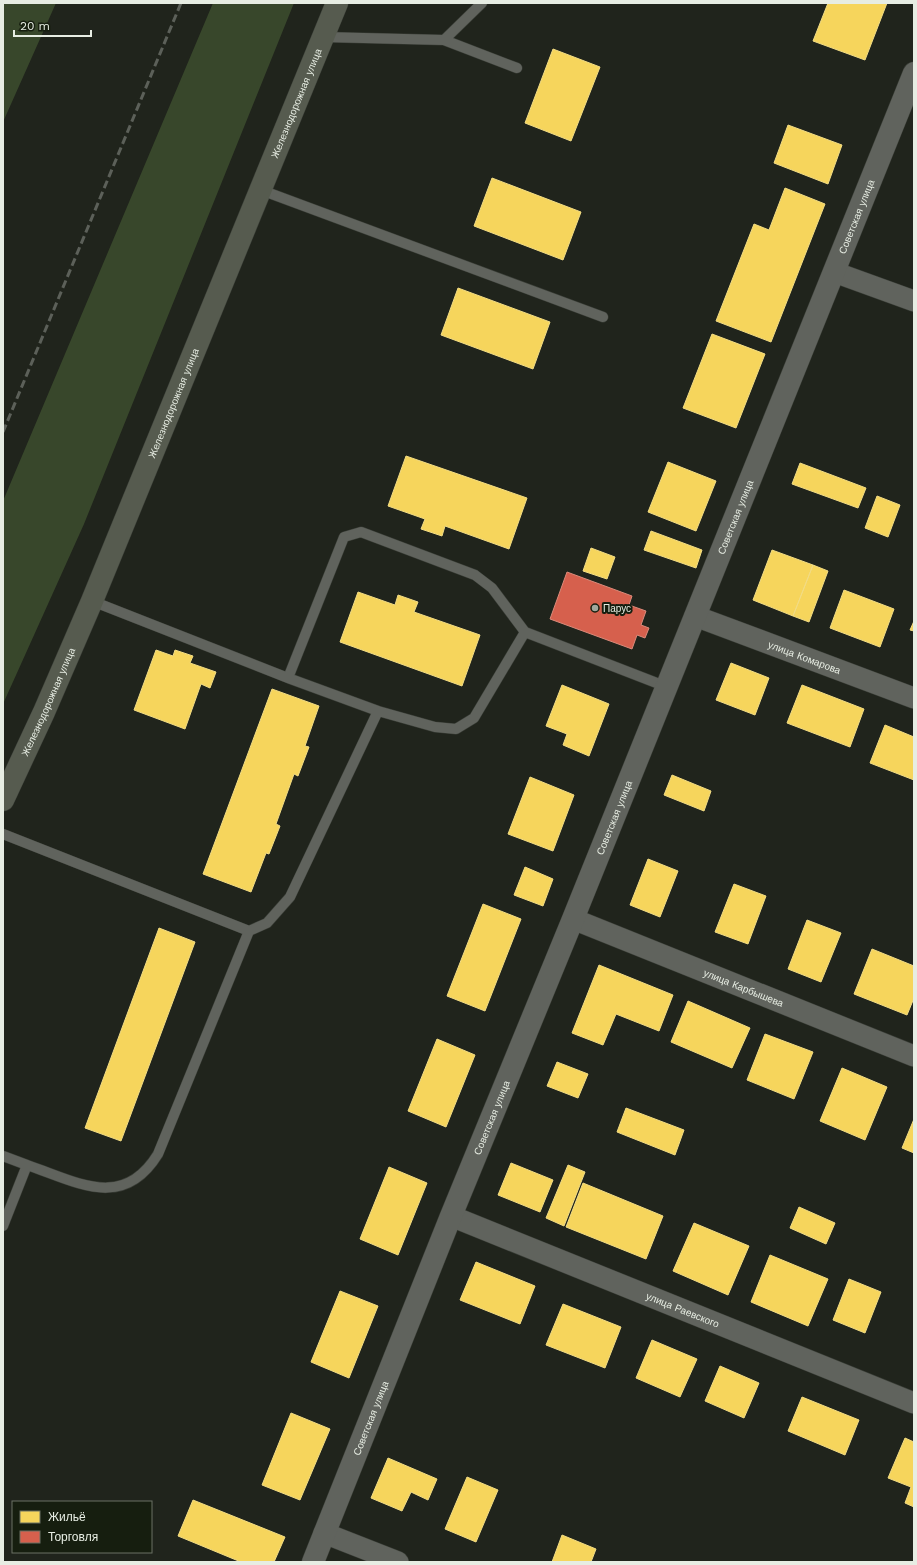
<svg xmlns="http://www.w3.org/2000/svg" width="917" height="1565" font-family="'Work Sans',sans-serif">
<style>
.green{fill:#38472b}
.homes{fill:#f6d55c;stroke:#f2dc84}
.shops{fill:#d6604d;stroke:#db8a7a}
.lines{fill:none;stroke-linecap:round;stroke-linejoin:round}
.lane-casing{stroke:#3a3e37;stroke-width:11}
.street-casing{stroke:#3a3e37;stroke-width:22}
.secondary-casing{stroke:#3a3e37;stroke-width:23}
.primary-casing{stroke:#3a3e37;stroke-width:23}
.lane{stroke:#60635d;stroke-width:10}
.street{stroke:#60635d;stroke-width:21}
.secondary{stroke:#60635d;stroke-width:22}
.primary{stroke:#565b4f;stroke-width:22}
.rail{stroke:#5c6059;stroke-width:3;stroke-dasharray:8 4;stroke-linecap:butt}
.poi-dot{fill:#a1a79d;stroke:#161e0f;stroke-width:1.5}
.labels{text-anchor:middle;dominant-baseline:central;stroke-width:4;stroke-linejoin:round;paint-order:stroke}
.street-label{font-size:10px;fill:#e7ede3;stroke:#161e0f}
.poi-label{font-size:10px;fill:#e7ede3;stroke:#161e0f;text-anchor:start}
</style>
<rect width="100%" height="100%" fill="#20241c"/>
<!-- green -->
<path class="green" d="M3 3H56L3 122Z
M213 3H294L84 524 3 704V501Z"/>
<!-- homes -->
<path class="homes" d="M828 3H887L865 60 813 41Z
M553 49 600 67 571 141 525 123Z
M788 125 842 145 828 184 774 163Z
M492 178 581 212 563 260 474 226Z
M785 188 825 204 771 342 716 321 754 224 769 230Z
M458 288 550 322 533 369 441 335Z
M712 334 765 354 736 428 683 408Z
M406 456 527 498 509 549 445 526 442 536 421 529 425 519 388 506Z
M668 462 716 481 696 531 648 512Z
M800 463 866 488 858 508 792 484Z
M877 496 900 505 888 537 865 528Z
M651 531 702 550 696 568 644 550Z
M591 548 615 557 607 579 583 571Z
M772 550 813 565 793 616 753 600Z
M813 565 828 571 809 622 793 616Z
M844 590 894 609 880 647 830 628Z
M358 592 395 605 398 595 418 602 414 612 480 635 462 686 340 642Z
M914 621V631L910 630Z
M156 650 173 656 175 650 193 656 190 663 216 672 210 688 201 684 185 729 134 710Z
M731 663 769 678 755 715 716 700Z
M562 685 609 704 589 756 563 745 567 734 546 726Z
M802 685 864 709 850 747 787 723Z
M272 689 319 706 305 746 309 747 298 776 294 774 276 824 280 826 269 854 266 853 251 892 203 874Z
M885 725 914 737V780L870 763Z
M672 775 711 791 704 811 664 795Z
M530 777 574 795 553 851 508 834Z
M648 859 678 871 660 917 630 905Z
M525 867 553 879 543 906 514 895Z
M734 884 766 896 748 944 715 932Z
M483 904 521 919 485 1011 447 996Z
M807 920 841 933 821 982 788 969Z
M159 928 195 942 121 1141 85 1128Z
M872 949 914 966V998L907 1015 854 994Z
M599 965 673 995 659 1031 616 1014 603 1045 572 1033Z
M688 1001 750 1028 732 1068 671 1042Z
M765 1034 813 1052 794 1099 747 1080Z
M437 1039 475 1055 446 1127 408 1111Z
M557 1062 588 1074 578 1098 547 1086Z
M842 1068 887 1087 865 1140 820 1121Z
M626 1108 684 1130 675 1155 617 1132Z
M914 1119V1153L902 1148Z
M511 1163 553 1180 540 1212 498 1195Z
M568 1165 585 1172 564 1226 546 1218Z
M389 1167 427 1183 398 1255 360 1239Z
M583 1183 663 1216 646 1259 566 1227Z
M799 1207 835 1223 826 1244 790 1228Z
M694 1223 749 1246 728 1295 673 1271Z
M770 1255 828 1279 808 1326 751 1302Z
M476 1262 535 1286 520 1324 460 1300Z
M849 1279 881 1292 865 1333 833 1320Z
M340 1291 378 1306 349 1378 311 1362Z
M563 1304 621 1327 605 1368 546 1345Z
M652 1340 697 1359 680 1397 636 1378Z
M720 1366 759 1383 744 1418 705 1401Z
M802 1397 859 1420 845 1455 788 1431Z
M291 1413 330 1429 300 1500 262 1485Z
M905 1438 914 1442V1507L905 1503 911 1487 888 1478Z
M388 1458 437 1479 428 1500 411 1492 402 1511 371 1498Z
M467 1477 498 1490 476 1542 445 1529Z
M193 1500 285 1537 274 1562H241L178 1536Z
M562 1535 596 1549 591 1562H552Z"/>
<!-- shops -->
<path class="shops" d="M567 572 632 596 629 605 646 611 641 625 649 628 645 638 637 635 632 649 550 619Z"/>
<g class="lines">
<!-- lane casing -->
<g class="lane-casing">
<path id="lane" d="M323 37 444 40 517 68
M444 40 482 3
M261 190 603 317
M92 601 288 678 378 711 290 897 267 923 249 931
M288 678 344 537 361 532 475 575 492 588 525 632 667 687
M378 711 435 727 456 729 474 718 525 632
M3 834 249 931 158 1154C123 1211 77 1182 27 1165
M3 1156 27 1165 3 1226"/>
</g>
<!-- street casing -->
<g class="street-casing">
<g id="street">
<path d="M834 272 914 301"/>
<path id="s1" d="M695 616 914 698"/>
<path id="s2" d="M573 919 914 1056"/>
<path id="s3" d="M451 1216 914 1403"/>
<path d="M324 1533 398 1562"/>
</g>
</g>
<!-- secondary casing -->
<g class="secondary-casing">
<g id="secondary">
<path id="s4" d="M313 1562 451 1216 573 919 914 73"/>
</g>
</g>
<!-- primary casing -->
<g class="primary-casing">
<g id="primary">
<path id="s5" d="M3 800 44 712 92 601 337 3"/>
</g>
</g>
<!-- lane -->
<use href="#lane" class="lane"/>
<!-- street -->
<use href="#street" class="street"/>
<!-- secondary -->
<use href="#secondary" class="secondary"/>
<!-- primary -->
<use href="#primary" class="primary"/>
<!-- rail -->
<path class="rail" d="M3 432 181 3"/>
</g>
<!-- markers -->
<circle class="poi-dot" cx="595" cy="608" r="4"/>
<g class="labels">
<!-- street labels -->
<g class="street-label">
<text stroke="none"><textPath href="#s5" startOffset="756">Железнодорожная улица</textPath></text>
<text stroke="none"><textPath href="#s4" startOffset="1451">Советская улица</textPath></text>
<text stroke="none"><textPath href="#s5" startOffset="432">Железнодорожная улица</textPath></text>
<text stroke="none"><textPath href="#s4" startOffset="1127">Советская улица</textPath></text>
<text stroke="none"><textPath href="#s1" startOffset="117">улица Комарова</textPath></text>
<text stroke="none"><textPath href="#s5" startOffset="108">Железнодорожная улица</textPath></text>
<text stroke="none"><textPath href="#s4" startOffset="803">Советская улица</textPath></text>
<text stroke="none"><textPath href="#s2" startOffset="184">улица Карбышева</textPath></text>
<text stroke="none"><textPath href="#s4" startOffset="479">Советская улица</textPath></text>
<text stroke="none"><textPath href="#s3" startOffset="250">улица Раевского</textPath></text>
<text stroke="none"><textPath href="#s4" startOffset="155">Советская улица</textPath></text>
</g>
<!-- poi labels -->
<g class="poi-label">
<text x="603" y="608">Парус</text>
</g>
</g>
<!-- border -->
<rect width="917" height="1565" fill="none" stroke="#e7ede3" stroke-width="8"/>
<!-- legend -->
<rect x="12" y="1501" width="140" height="52" fill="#161e0f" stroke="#6a7164"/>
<rect x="20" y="1511" width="20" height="12" fill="#f6d55c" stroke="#6a7164"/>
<text x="48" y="1521" font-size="12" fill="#e7ede3">Жильё</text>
<rect x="20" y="1531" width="20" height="12" fill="#d6604d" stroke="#6a7164"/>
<text x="48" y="1541" font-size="12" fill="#e7ede3">Торговля</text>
<!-- scale -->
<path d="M14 30v6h77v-6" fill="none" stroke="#e7ede3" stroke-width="2"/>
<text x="20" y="30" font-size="12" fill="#e7ede3" stroke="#161e0f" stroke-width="3" paint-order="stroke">20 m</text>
</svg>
